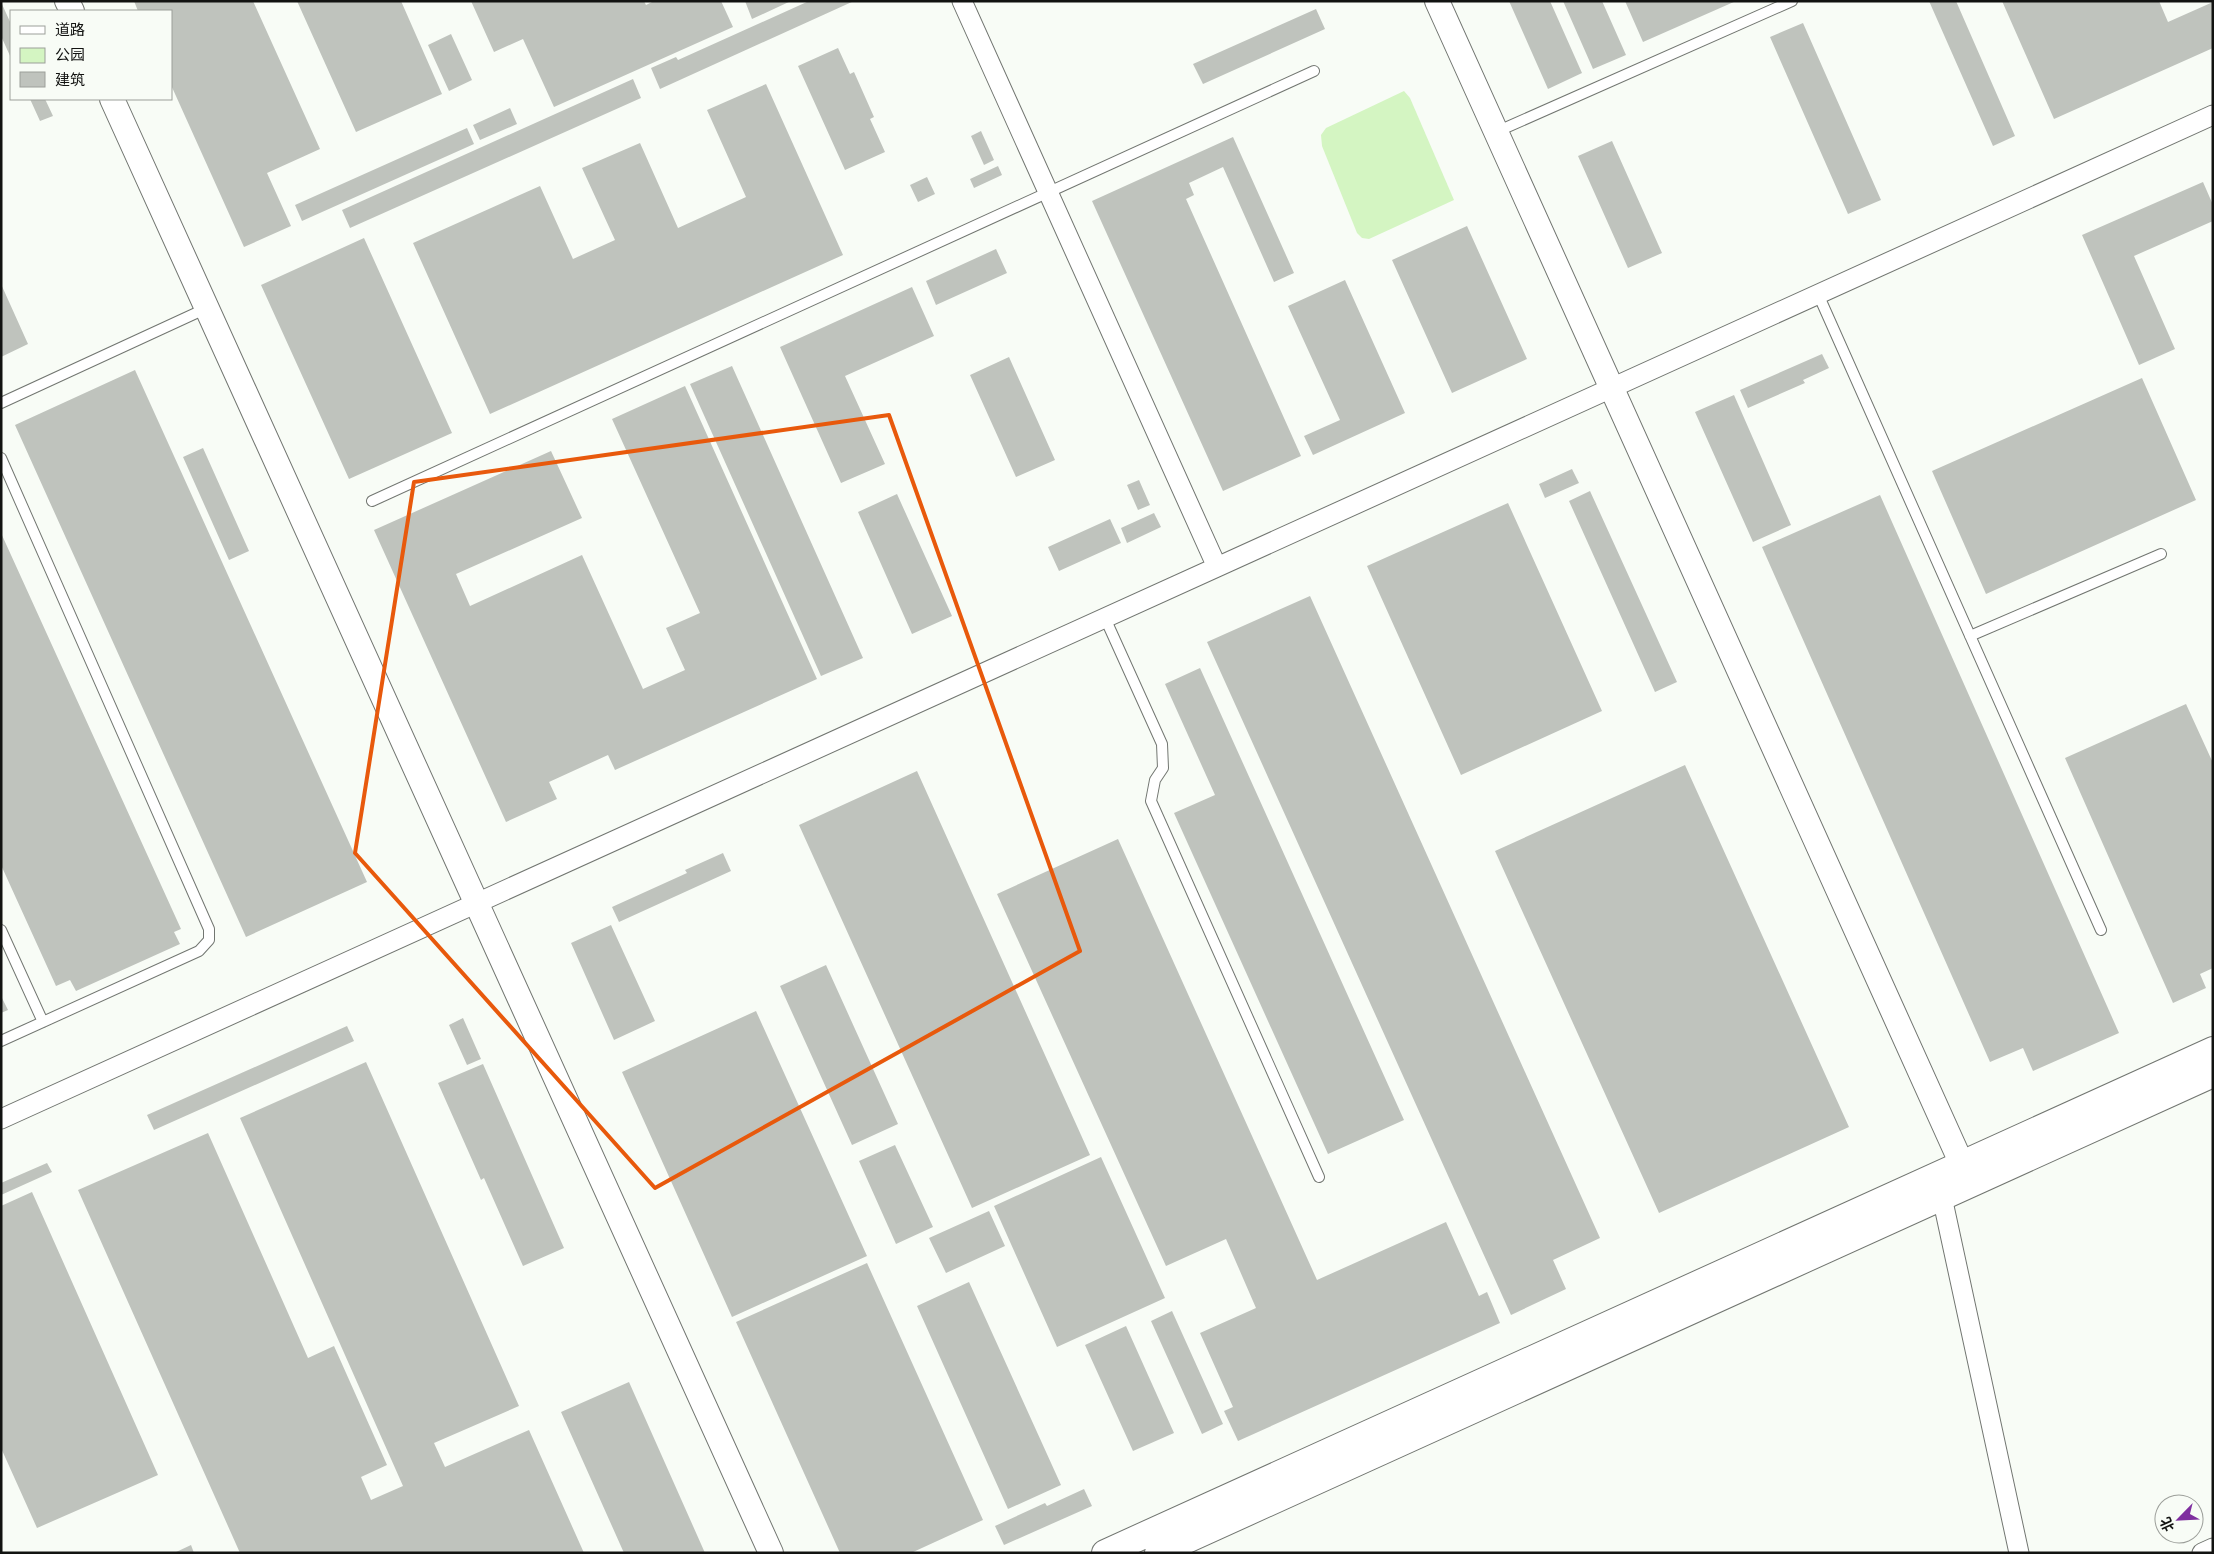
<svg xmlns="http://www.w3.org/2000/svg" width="2214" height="1554" font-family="'Zilla Slab','Noto Sans SC',serif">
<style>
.green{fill:#d4f5c2}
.building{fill:#bfc3bd}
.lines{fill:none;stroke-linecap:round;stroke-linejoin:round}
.service-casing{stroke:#727671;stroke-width:12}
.minor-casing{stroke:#727671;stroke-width:21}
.tertiary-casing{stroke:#727671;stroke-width:26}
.secondary-casing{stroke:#727671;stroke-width:28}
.service{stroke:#fff;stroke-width:10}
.minor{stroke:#fff;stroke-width:19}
.tertiary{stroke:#fff;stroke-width:24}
.secondary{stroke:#fff;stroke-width:26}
.marked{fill:none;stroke:#e8590c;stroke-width:4;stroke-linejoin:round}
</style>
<rect width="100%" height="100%" fill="#f8fcf6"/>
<!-- green -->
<path class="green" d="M1404 91 1410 98 1454 200 1369 239 1362 238 1357 233 1322 146 1321 135 1326 128Z"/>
<!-- building -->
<path class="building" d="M134 1H253L320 149 267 173 291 226 244 247 171 85V11H138Z
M297 1H401L442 94 356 132Z
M471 1H644L646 5 654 1H721L733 27 554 107 523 39 494 52Z
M745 1H791L752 19Z
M809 1H854L660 89 651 68 676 57 678 60Z
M1509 1H1550L1582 73 1548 89Z
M1563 1H1602L1626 55 1593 69Z
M1625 1H1736L1643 42Z
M1929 1H1956L2015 136 1993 146Z
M2002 1H2159L2168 22 2213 2V48L2054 119Z
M1 2 11 24V58L1 36Z
M1316 9 1325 29 1203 84 1193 64Z
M1803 23 1881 200 1848 214 1770 37Z
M451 34 472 80 449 91 428 45Z
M838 48 850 74 854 72 874 117 870 119 885 152 845 170 798 66Z
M633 79 641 98 350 228 342 210Z
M766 84 843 255 490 414 413 243 540 186 573 259 615 240 582 168 640 143 678 228 746 197 707 110Z
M30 99H45L53 116 40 121Z
M510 108 517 124 480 140 473 125Z
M467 128 474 144 302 221 295 205Z
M981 131 994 160 984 165 971 136Z
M1233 137 1294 273 1274 282 1223 167 1189 183 1194 195 1186 199 1301 456 1223 491 1092 201Z
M1612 141 1662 253 1628 268 1578 156Z
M998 166 1002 175 974 188 970 179Z
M927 177 935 194 918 202 910 185Z
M2203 182 2213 205V221L2134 256 2175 349 2139 365 2082 235Z
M1467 226 1527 359 1452 393 1392 260Z
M364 238 452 433 349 479 261 285Z
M996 249 1007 273 936 305 926 281Z
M1345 280 1405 413 1313 455 1304 436 1340 420 1288 306Z
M1 284 28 344 1 357Z
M912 287 934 336 845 376 885 464 841 483 780 347Z
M1822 354 1829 368 1803 380 1805 383 1748 408 1740 390Z
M1009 357 1055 460 1016 477 970 375Z
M732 366 863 658 821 676 690 384Z
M135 370 367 882 246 937 15 425Z
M2142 378 2196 500 1986 594 1932 471Z
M685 386 817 679 615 770 608 755 549 782 557 799 506 822 374 530 551 451 582 518 456 574 470 606 582 555 643 689 685 670 666 628 700 613 612 419Z
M1734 395 1791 525 1753 542 1695 412Z
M203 448 249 551 229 560 183 457Z
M1572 469 1579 483 1545 498 1539 484Z
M1139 480 1150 505 1138 510 1127 485Z
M1590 491 1677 682 1655 692 1569 501Z
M897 494 952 616 912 634 858 512Z
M1880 495 2119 1033 2033 1071 2023 1048 1990 1062 1762 547Z
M1508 503 1602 711 1461 775 1367 566Z
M1154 513 1161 527 1127 543 1121 528Z
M1110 519 1121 543 1059 571 1048 547Z
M1 533 181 929 174 932 180 944 76 991 70 980 56 986 1 865Z
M1310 596 1600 1238 1553 1260 1566 1289 1511 1315 1207 642Z
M1200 668 1404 1120 1328 1154 1174 813 1215 795 1165 684Z
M2186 704 2213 763V968L2200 974 2206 988 2173 1003 2065 758Z
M1685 765 1849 1127 1659 1213 1495 851Z
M917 771 1090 1155 972 1208 799 825Z
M1118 839 1317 1280 1446 1222 1479 1296 1487 1292 1500 1323 1238 1441 1224 1411 1233 1407 1200 1333 1256 1308 1226 1239 1166 1266 997 894Z
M723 853 731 871 619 922 612 907 687 873 685 870Z
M611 925 655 1021 614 1040 571 943Z
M826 965 898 1124 852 1145 780 986Z
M1 996 8 1010 1 1013Z
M756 1011 867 1256 732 1317 622 1072Z
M463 1018 481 1059 467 1065 449 1025Z
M347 1026 354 1041 154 1130 147 1115Z
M366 1062 519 1406 434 1443 445 1467 529 1430 584 1553H240L78 1190 208 1133 308 1358 334 1346 387 1465 361 1477 371 1500 403 1486 240 1118Z
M483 1064 564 1248 523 1266 484 1178 481 1180 438 1083Z
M895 1145 933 1227 896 1244 859 1161Z
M1101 1157 1165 1298 1057 1347 994 1206Z
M47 1163 52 1172 1 1195V1183Z
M32 1192 158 1475 37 1528 1 1448V1206Z
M989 1211 1005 1246 946 1273 929 1238Z
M867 1263 983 1520 911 1553H840L736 1322Z
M969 1282 1061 1485 1008 1509 917 1306Z
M1172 1311 1223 1424 1202 1434 1151 1321Z
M1126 1326 1174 1433 1133 1451 1085 1345Z
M629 1382 705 1553H624L561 1412Z
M1084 1489 1092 1506 1004 1545 995 1526 1045 1503 1047 1506Z
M191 1545 194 1553H174Z"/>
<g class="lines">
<!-- service casing -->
<g class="service-casing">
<path id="service" d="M1496 132 1792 1
M1818 294 2101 930
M1 403 207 308
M1 458 209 929V940L199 951 1 1041
M372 501 1314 71
M1105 618 1162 744 1163 768 1155 780 1151 801 1319 1177
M1970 636 2161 554
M1 930 43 1022"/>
</g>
<!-- minor casing -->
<g class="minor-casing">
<path id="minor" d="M962 1 1217 567
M1 1119 2213 115
M1942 1197 2019 1553
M2202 1553 2213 1548"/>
</g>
<!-- tertiary casing -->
<g class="tertiary-casing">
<path id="tertiary" d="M67 1 72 11
M1437 1 1969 1180
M112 99 771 1553"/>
</g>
<!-- secondary casing -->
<g class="secondary-casing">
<path id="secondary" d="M1105 1553 2213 1050
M1158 1553 2213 1074"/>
</g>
<!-- service -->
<use href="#service" class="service"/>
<!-- minor -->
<use href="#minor" class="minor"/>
<!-- tertiary -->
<use href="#tertiary" class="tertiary"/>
<!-- secondary -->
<use href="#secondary" class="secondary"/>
</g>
<!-- marked area -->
<path class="marked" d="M889 415 1080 951 655 1188 355 853 414 482Z"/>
<!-- border -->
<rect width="2214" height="1554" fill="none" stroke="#121311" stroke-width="5"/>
<!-- legend -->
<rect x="10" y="10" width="162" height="90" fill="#f8fcf6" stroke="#9c9f9a"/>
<rect x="20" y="26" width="25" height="8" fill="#ffffff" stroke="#9c9f9a"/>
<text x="55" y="35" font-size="15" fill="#121311">道路</text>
<rect x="20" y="48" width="25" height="15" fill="#d4f5c2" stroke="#9c9f9a"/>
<text x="55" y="60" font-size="15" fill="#121311">公园</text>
<rect x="20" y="72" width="25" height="15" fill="#bfc3bd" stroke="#9c9f9a"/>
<text x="55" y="85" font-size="15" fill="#121311">建筑</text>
<!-- north arrow -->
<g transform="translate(2179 1519) rotate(246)"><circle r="24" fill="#f8fcf6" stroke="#9c9f9a"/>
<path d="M0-4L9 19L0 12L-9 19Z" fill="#7f2f9f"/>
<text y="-8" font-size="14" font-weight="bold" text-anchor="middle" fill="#121311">北</text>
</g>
</svg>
